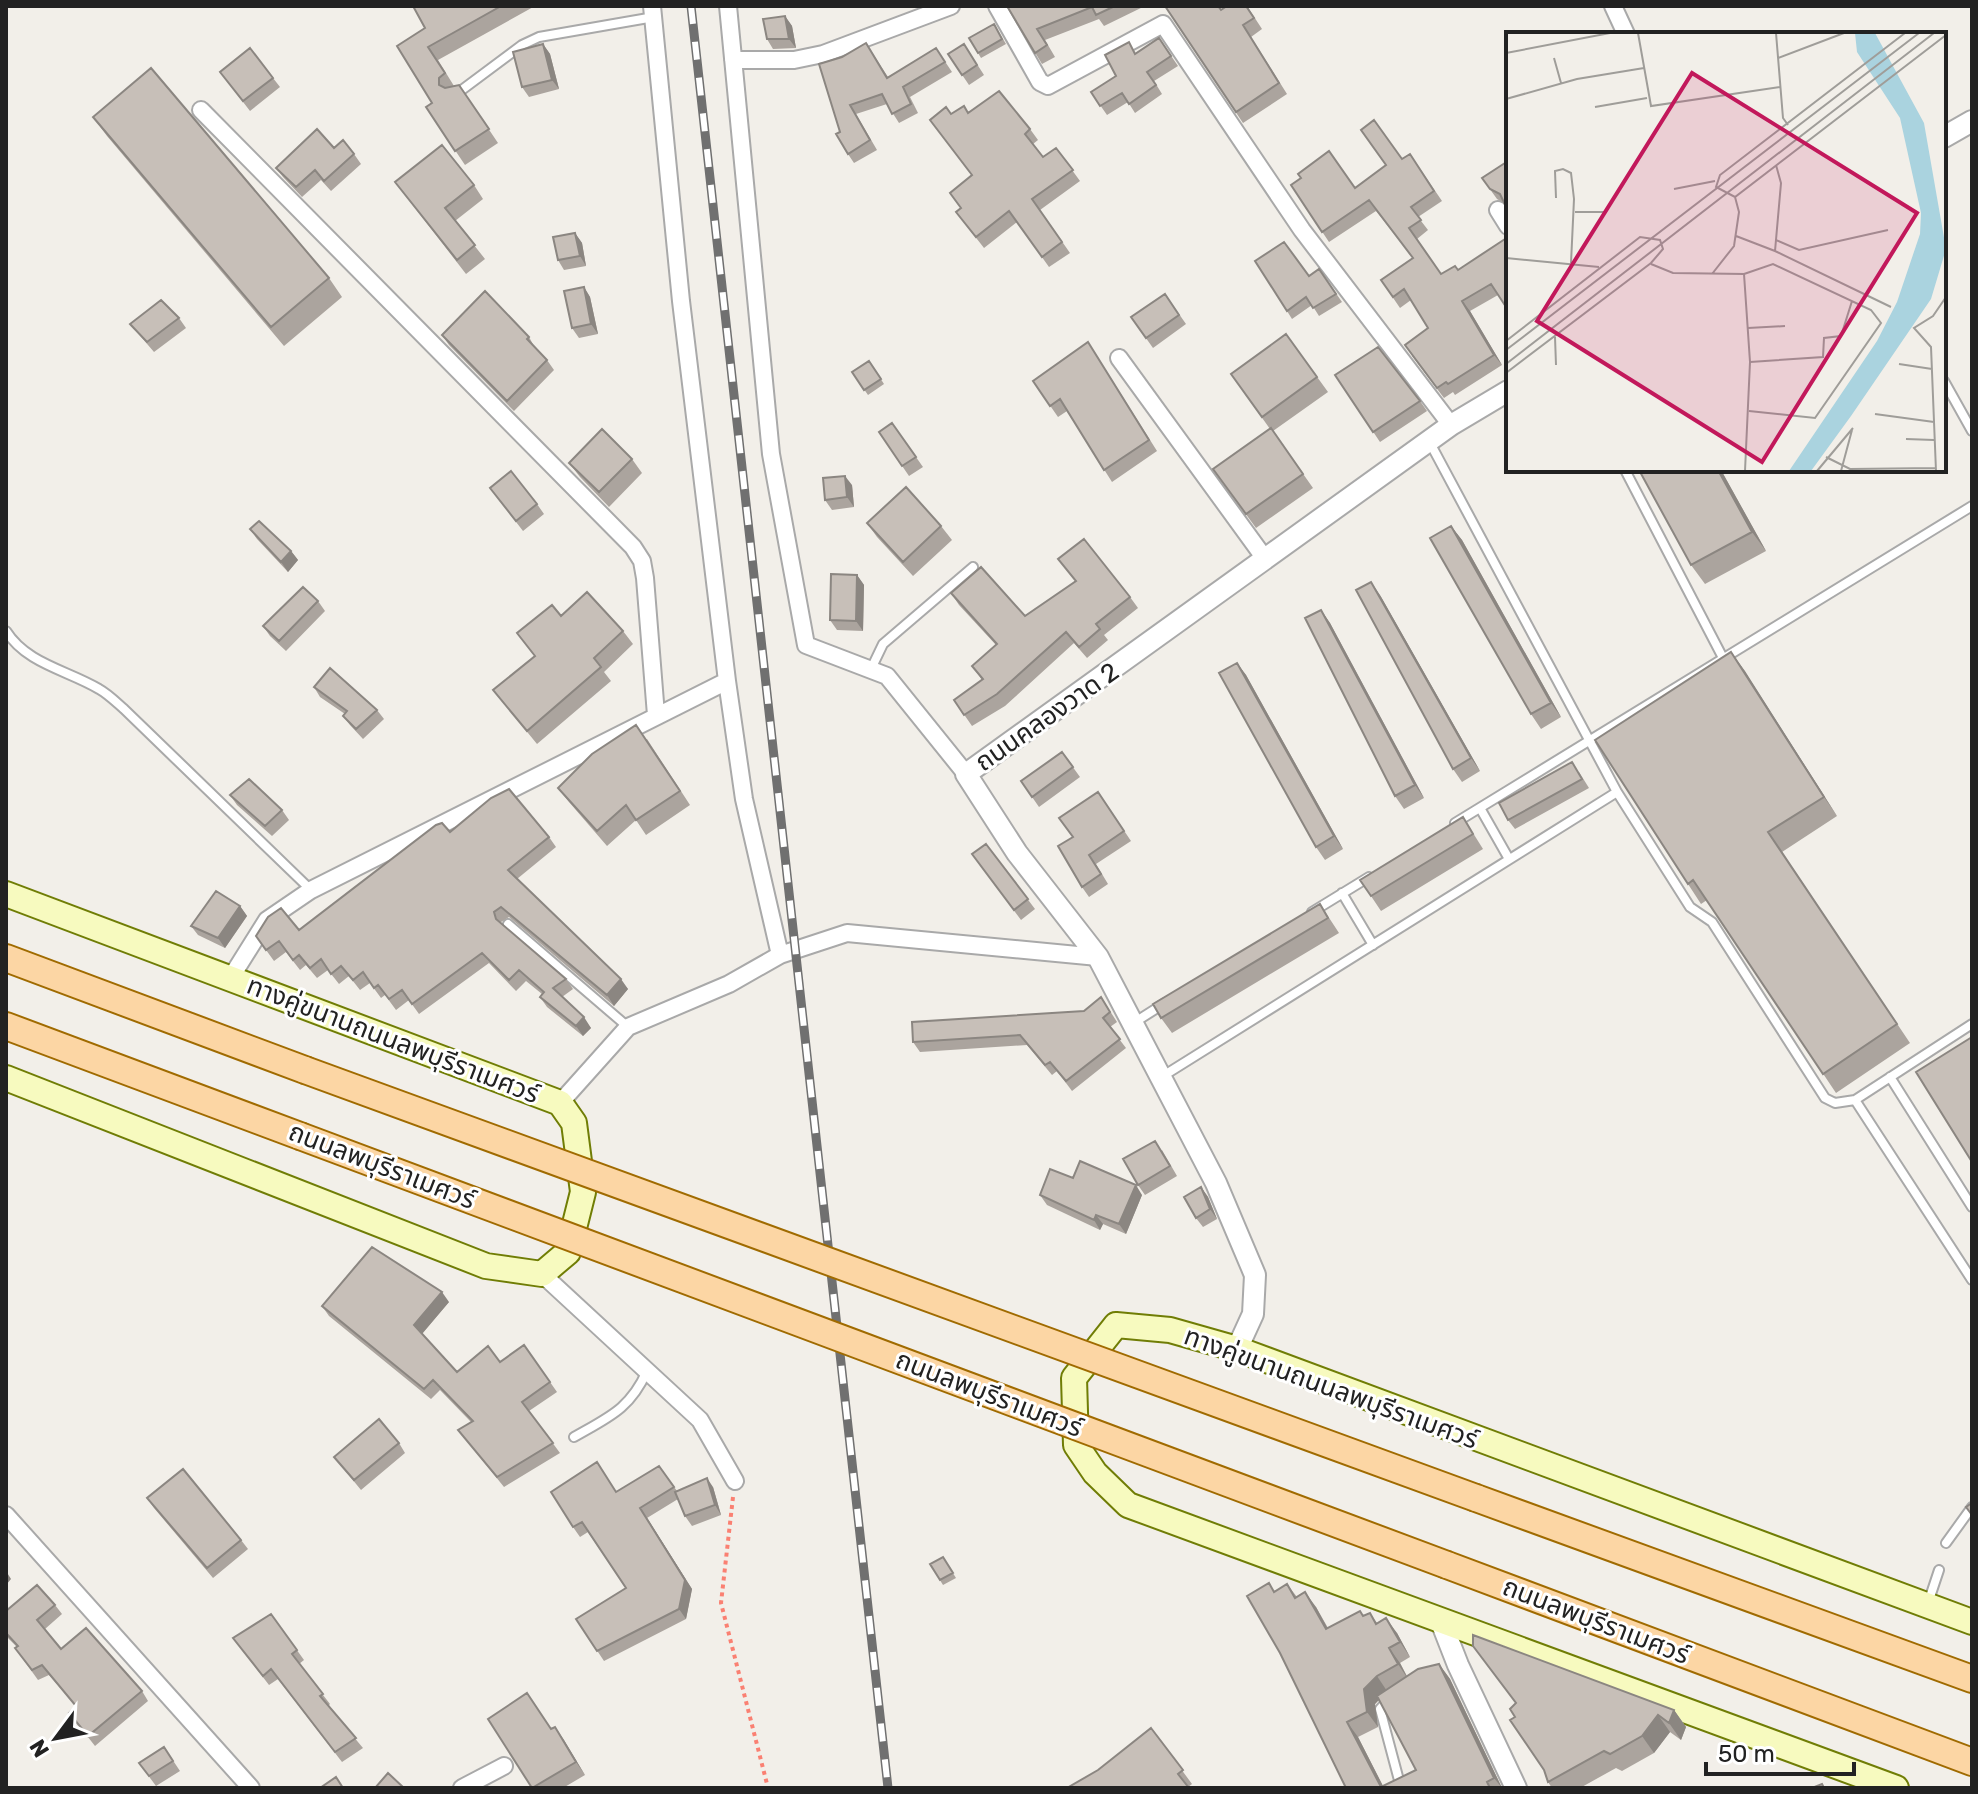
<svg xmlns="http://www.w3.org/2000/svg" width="1978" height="1794" font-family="Rubik,'Noto Sans Thai',sans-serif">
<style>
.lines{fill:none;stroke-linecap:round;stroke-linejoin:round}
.service-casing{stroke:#a9a9a9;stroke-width:12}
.minor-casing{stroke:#a9a9a9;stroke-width:20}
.tertiary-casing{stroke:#a9a9a9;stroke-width:24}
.secondary-casing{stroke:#707d05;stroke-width:28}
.primary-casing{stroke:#a06b00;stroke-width:30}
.path{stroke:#fa8072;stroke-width:4;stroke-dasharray:4 4;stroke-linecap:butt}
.service{stroke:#fff;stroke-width:8}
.minor{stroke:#fff;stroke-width:16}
.tertiary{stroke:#fff;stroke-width:20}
.secondary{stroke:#f7fabf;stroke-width:24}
.primary{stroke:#fcd6a4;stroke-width:26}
.rail-casing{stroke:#707070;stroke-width:9}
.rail{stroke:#fff;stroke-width:6;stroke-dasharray:18;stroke-linecap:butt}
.primary-bridge-casing{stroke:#a06b00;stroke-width:30;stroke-linecap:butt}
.primary-bridge{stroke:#fcd6a4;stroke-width:26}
.wall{fill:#aba49e;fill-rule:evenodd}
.shaded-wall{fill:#8b8681}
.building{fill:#c7bfb8;stroke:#8b8681;stroke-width:2}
.labels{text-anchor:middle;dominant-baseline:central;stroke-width:6;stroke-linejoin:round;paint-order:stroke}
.street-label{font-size:26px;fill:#222;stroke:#fff}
.inset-road{fill:none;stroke:#9f9d99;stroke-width:2}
.view{fill:#c2185b;fill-opacity:0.15;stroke:#c2185b;stroke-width:4}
.inset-edge{fill:none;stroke:#222;stroke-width:4}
</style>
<rect width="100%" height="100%" fill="#f2efe9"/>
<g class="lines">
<!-- service casing -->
<g class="service-casing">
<path id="service" d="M455 95 522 45 539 37 654 17
M1944 381 1972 431
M1625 470 1722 656
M6 631C27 664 67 670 99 689 108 694 116 702 124 709L311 890
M871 669 883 644 973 567
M1617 792 1690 907 1712 922 1825 1098 1835 1103 1855 1100 1972 1024
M1480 808 1509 859
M1455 823 1972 506
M1342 893 1373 945
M1312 912 1369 877
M508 924 628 1027
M1135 1022 1165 1003
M1163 1076 1617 792 1429 441
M1890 1077 1972 1207
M1855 1100 1972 1280
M574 1437C609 1417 630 1409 647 1371
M1946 1543 1972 1507
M1928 1603 1939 1570
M1389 1699 1380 1709 1400 1784"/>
</g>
<!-- minor casing -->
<g class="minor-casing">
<path id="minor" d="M652 6 681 301 727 681
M728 6 771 454 806 645 887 676 966 774
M997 6 1040 82 1048 86 1163 24 1302 230 1451 425
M1613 6 1626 34
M733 60H794L823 54 951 6
M201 110 633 547 642 561 645 578 656 715
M1498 210 1508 226
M1119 358 1266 560
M230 979 267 920 311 890 727 681 744 799 780 955
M560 1103 628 1027 729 984 780 955 847 933 1098 957
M542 1274 700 1420 735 1481
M6 1515 251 1788
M462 1788 504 1766"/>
</g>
<!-- tertiary casing -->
<g class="tertiary-casing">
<path id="tertiary" d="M1944 137 1972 121
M1237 1349 1253 1314 1255 1275 1216 1183 1098 957 1017 853 966 774 1451 425 1508 391
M1440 1619 1458 1665 1516 1788"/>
</g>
<!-- secondary casing -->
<g class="secondary-casing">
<path id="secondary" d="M6 894 560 1103 574 1123 583 1192 568 1252 542 1274 486 1266 6 1078
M1896 1788 1128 1505 1095 1473 1076 1445 1074 1378 1116 1325 1170 1330 1237 1349 1972 1622"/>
</g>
<!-- primary casing -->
<g class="primary-casing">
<path id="primary" d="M6 958 305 1070
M6 1026 300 1136
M1476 1498 1972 1679
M1447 1565 1972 1762"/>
</g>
<!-- path -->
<path class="path" d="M733 1497 721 1603 768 1788"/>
<!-- service -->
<use href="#service" class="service"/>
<!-- minor -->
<use href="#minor" class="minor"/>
<!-- tertiary -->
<use href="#tertiary" class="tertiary"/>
<!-- secondary -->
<use href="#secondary" class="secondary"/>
<!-- primary -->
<use href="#primary" class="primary"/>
<!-- rail casing -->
<g class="rail-casing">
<path id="rail" d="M691 6 888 1788"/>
</g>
<!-- rail -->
<use href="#rail" class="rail"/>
<!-- primary-bridge casing -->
<g class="primary-bridge-casing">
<path id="primary-bridge" d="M305 1070 1476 1498
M300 1136 1447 1565"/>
</g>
<!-- primary-bridge -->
<use href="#primary-bridge" class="primary-bridge"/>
</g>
<!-- wall -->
<path class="wall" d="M413 6H535L438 60 454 86 459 85 498 143 465 165 426 107 432 103 425 28Z
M1007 6H1145L1104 26 1099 19 1045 40 1055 57 1042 64Z
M1165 6H1219L1222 10 1247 6 1262 29 1251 37 1287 94 1243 123Z
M785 16 792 26 796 48 773 49 767 39Z
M997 29 1006 44 981 58 969 38Z
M1159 38 1178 66 1154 81 1162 94 1135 113 1128 102 1107 115 1091 92 1116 76 1136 53Z
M866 43 888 77 936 48 952 72 910 97 918 113 899 123 887 104 856 114 877 150 854 163 848 154 840 132 842 57Z
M543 44 550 54 559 89 529 97 522 87Z
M964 44 984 75 969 85 948 54Z
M220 72 273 78 280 87 250 111Z
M968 113 1030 129 1038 140 1033 144 1043 157 1056 148 1080 181 1040 210 1070 253 1049 267 1017 222 984 248 956 212 961 208 950 193 972 175 951 114Z
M93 117 329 278 342 297 284 346 107 136Z
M334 148 354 154 361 164 331 191 321 180 302 197 283 177 276 168Z
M1410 154 1442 201 1418 217 1428 230 1417 239 1441 274 1458 270 1508 237 1498 295 1470 311 1502 365 1455 395 1453 392 1444 398 1412 356 1428 328 1411 300 1400 308 1381 280 1413 258 1376 211 1329 242 1291 185 1355 188Z
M1508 161 1504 203 1497 199 1482 178Z
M395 182 474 185 483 199 455 221 485 259 466 274Z
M575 233 582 243 586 266 564 270 558 260Z
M1319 269 1342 302 1319 316 1312 305 1292 319 1287 311 1309 276Z
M584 287 590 297 598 334 579 338 572 328Z
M1165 294 1186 324 1153 348 1131 317Z
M179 318 186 328 154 352 130 324Z
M1286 334 1328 392 1273 431 1313 488 1256 528 1213 469 1270 429 1231 374Z
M442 335 529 337 535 348 547 360 554 370 514 411 449 345Z
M1088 342 1157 451 1112 482 1067 411 1058 417 1033 381Z
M869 361 884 384 868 395 852 372Z
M1335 375 1420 401 1427 411 1380 442Z
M892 423 923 467 909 476 879 432Z
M632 459 642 473 609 507 580 477 569 463Z
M1639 470H1721L1766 551 1705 584 1691 565Z
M852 485 854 507 832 510 825 500Z
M490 488 537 504 544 514 523 531Z
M867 523 941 526 952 540 913 576 877 537Z
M1451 526 1462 540 1561 717 1541 729 1531 714Z
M250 529 291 551 298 560 288 572 257 539Z
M857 575 864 585 863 631 837 630 830 620Z
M951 593 1025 616 1130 597 1138 608 1104 635 1108 640 1087 658 1074 643 1005 706 972 726 954 700 982 680 972 666 996 645 959 605Z
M1380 595 1480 771 1462 782 1453 769Z
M318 601 325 611 286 651 270 636 263 626Z
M1321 610 1330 623 1424 798 1404 809 1395 796Z
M561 616 623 631 633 644 604 672 611 681 537 744 493 690 535 656 517 633Z
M1731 652 1837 816 1782 852 1910 1043 1836 1093 1707 900 1701 904 1688 884Z
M1237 663 1246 675 1343 849 1325 860 1316 847Z
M314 687 377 710 384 719 363 739 350 725 343 716 345 714 320 697Z
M647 739 690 805 646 835 636 820 607 846 569 802 558 788Z
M1062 752 1080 777 1039 807 1021 781Z
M1579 772 1589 788 1515 829 1508 820Z
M1098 792 1131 841 1096 864 1108 884 1089 897 1082 887 1073 837Z
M230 795 282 810 289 820 272 836 237 805Z
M1463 817 1483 849 1381 911 1371 896Z
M450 832 549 837 556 847 517 879 628 989 614 1006 509 917 501 922 502 924 566 979 573 989 562 997 591 1028 583 1036 547 1007 540 997 542 994 526 981 516 991 489 963 419 1014 409 1000 396 1010 385 995 381 998 370 983 360 990 349 976 339 984 328 970 317 978 306 965 300 970 286 952 274 961 256 936 299 930Z
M986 844 1035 909 1021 920 972 854Z
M1320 904 1339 933 1172 1033 1161 1018Z
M240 906 247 916 225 948 198 935 191 926Z
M1101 997 1117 1022 1110 1027 1126 1048 1072 1091 1057 1071 1052 1075 1027 1045 920 1052 913 1042 1084 1011Z
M1162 1150 1177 1176 1145 1195 1138 1185Z
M1073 1178 1142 1195 1126 1234 1103 1224 1100 1230 1047 1205 1040 1195Z
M1201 1187 1208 1197 1217 1219 1203 1227 1196 1218Z
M449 1302 422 1334 457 1372 500 1362 524 1345 557 1392 529 1411 560 1453 504 1487 458 1430 471 1422 440 1390 431 1399 329 1316 322 1306Z
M399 1443 405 1453 361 1490 334 1457Z
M659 1466 677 1491 713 1487 721 1515 692 1526 685 1516 678 1499 647 1518 692 1589 686 1619 604 1661 576 1619 626 1588 588 1532 580 1537 573 1527 617 1492Z
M147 1498 241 1540 248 1549 213 1578 154 1508Z
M943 1557 956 1578 943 1585 930 1564Z
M1287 1584 1297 1597 1316 1607 1328 1628 1364 1616 1370 1613 1377 1623 1397 1633 1410 1657 1400 1663 1407 1676 1439 1664 1450 1679 1502 1788H1346L1280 1653 1275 1591ZM1379 1700 1416 1770 1383 1786 1358 1737 1378 1727 1375 1704Z
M55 1605 62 1614 45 1629 61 1649 142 1691 148 1701 95 1746 69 1713 76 1706 49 1675 38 1680 15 1648 17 1647 6 1636V1611Z
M271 1614 304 1660 299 1664 330 1704 328 1706 363 1748 342 1762 278 1679 269 1685 233 1638Z
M1473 1646 1674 1710 1686 1727 1681 1740 1670 1732 1654 1753 1622 1771 1616 1768 1580 1788H1552L1548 1782 1544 1770 1515 1717 1516 1703Z
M555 1727 585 1775 563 1788H532L552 1729Z
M1151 1728 1192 1784 1188 1787 1098 1770Z
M164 1747 180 1771 156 1786 139 1763Z"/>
<!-- shaded-wall -->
<path class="shaded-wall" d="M785 16 792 26 796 48 789 39Z
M543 44 550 54 559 89 552 80Z
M575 233 582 243 586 266 580 256Z
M584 287 590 297 598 334 591 324Z
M1462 301 1470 311 1502 365 1494 355Z
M1718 470H1721L1766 551 1752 532Z
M845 476 852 485 854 507 847 497Z
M1451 526 1462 540 1561 717 1551 703Z
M291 551 298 560 288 572 281 562Z
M857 575 864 585 863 631 856 621Z
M1371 582 1380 595 1480 771 1471 758Z
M1321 610 1330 623 1424 798 1415 785Z
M1731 652 1745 671 1837 816 1824 797Z
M1237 663 1246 675 1343 849 1334 836Z
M240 906 247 916 225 948 218 938Z
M621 979 628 989 614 1006 607 995Z
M584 1017 591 1028 583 1036 576 1026Z
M1136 1185 1142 1195 1126 1234 1119 1224Z
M1201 1187 1208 1197 1217 1219 1210 1209Z
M1096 1215 1103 1224 1100 1230 1094 1220Z
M442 1292 449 1302 421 1335 414 1325Z
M707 1478 713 1487 721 1515 715 1505Z
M647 1518 692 1589 686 1619 679 1609Z
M6 1571 11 1579 6 1585Z
M1305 1592 1316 1607 1336 1644 1326 1629Z
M1386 1618 1397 1633 1410 1657 1400 1642Z
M1389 1648 1400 1663 1408 1679 1398 1664Z
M1439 1664 1450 1679 1502 1788 1494 1778Z
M1377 1676 1387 1691 1375 1704 1378 1727 1367 1712 1364 1689Z
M1674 1710 1686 1727 1681 1740 1669 1723Z
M1658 1715 1670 1732 1654 1753 1642 1736Z
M1347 1722 1358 1737 1384 1788H1381Z
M555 1727 564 1740 585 1775 576 1762Z"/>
<!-- building -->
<path class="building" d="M413 6H501L428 47 445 73 439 78V85L445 88 459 85 489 129 455 151 426 107 432 103 397 46 425 28Z
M1007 6H1115L1096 15 1092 7 1037 29 1047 45 1035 53Z
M1165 6H1218L1221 10 1227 6H1246L1254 18 1243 25 1279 83 1236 112Z
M785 16 789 39H767L763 19Z
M994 24 1002 39 978 53 969 38Z
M1159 38 1171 56 1147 72 1156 85 1129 104 1122 93 1100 106 1091 92 1116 76 1105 55 1129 42 1135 54Z
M866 43 887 78 936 48 945 62 903 87 911 104 892 114 882 94 850 105 870 140 848 154 836 134 840 132 819 64 842 57Z
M543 44 552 80 522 87 513 52Z
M964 44 977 65 962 75 948 54Z
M250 48 273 78 243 101 220 72Z
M151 68 329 278 271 327 93 117Z
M999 91 1030 129 1025 134 1043 157 1056 148 1073 170 1032 199 1062 242 1042 257 1009 211 976 237 956 212 961 208 950 193 972 175 930 120 946 107 951 114 964 106 968 113Z
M1374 120 1402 159 1410 154 1434 191 1411 207 1421 220 1409 228 1441 274 1455 266 1458 270 1508 237V310L1491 284 1462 301 1494 355 1448 384 1446 382 1437 388 1405 345 1428 328 1404 289 1393 297 1381 280 1413 258 1369 200 1322 232 1291 185 1301 178 1298 174 1329 151 1355 188 1386 165 1361 130Z
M317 129 334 148 343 140 354 154 324 181 315 170 296 187 276 168Z
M442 145 474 185 445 208 475 245 457 260 395 182Z
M1508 161V211L1500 194 1490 189 1482 178Z
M575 233 580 256 558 260 553 237Z
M1284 242 1309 276 1319 269 1336 294 1313 308 1306 297 1287 311 1255 261Z
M584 287 591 324 572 328 564 291Z
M485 291 529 337 527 339 547 360 507 401 442 335Z
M1165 294 1179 315 1146 338 1131 317Z
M161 300 179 318 147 342 130 324Z
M1286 334 1317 377 1262 417 1231 374Z
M1088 342 1149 440 1104 470 1060 399 1050 406 1033 381Z
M1378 347 1420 401 1373 432 1335 375Z
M869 361 881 379 864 390 852 372Z
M892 423 916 457 902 466 879 432Z
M1271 428 1303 474 1246 514 1213 469Z
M602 429 632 459 599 492 569 463Z
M1639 470H1718L1752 532 1691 565Z
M511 471 537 504 516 521 490 488Z
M845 476 847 497 825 500 823 478Z
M906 487 941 526 903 562 867 523Z
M259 521 291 551 281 562 250 529Z
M1451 526 1551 703 1531 714 1430 538Z
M1084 539 1130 597 1096 624 1100 629 1079 647 1066 632 997 694 964 715 954 700 983 679 972 666 997 644 951 593 981 567 1025 616 1076 581 1058 559Z
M831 574 857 575 856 621 830 620Z
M1371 582 1471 758 1453 769 1356 590Z
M303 587 318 601 279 641 263 626Z
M587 592 623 631 594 658 601 667 527 731 493 690 535 656 517 633 552 605 561 616Z
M1321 610 1415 785 1395 796 1305 618Z
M1731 652 1824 797 1768 832 1897 1024 1823 1074 1693 880 1688 884 1595 740Z
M1237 663 1334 836 1316 847 1219 673Z
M330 668 377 710 356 729 343 716 347 711 314 687Z
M636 725 680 791 636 820 626 805 597 831 558 788 592 754Z
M1062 752 1073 767 1032 797 1021 781Z
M1572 762 1582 779 1508 820 1499 803Z
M249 779 282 810 265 826 230 795Z
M509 789 549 837 508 870 621 979 607 995 501 907 494 912 496 919 566 979 553 988 584 1017 576 1026 540 997 544 992 519 970 509 980 482 953 412 1004 402 990 389 999 378 985 374 988 363 972 353 980 341 966 331 974 321 959 310 968 299 955 293 960 279 941 266 950 256 936 268 917 281 908 299 930 436 825 442 823 450 832 491 798Z
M1098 792 1124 831 1089 855 1101 874 1082 887 1058 846 1073 837 1059 818Z
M1463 817 1473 834 1371 896 1360 880Z
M986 844 1028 899 1014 910 972 854Z
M216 891 240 906 218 938 191 926Z
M1320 904 1328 918 1161 1018 1153 1004Z
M1101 997 1110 1012 1103 1018 1120 1039 1066 1081 1050 1062 1045 1065 1020 1035 913 1042 912 1022 1084 1011Z
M1972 1037V1162L1916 1072Z
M1155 1141 1170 1166 1138 1185 1123 1159Z
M1080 1161 1136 1185 1119 1224 1096 1215 1094 1220 1040 1195 1050 1169 1073 1178Z
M1201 1187 1210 1209 1196 1218 1184 1197Z
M372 1247 442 1292 414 1325 457 1372 488 1346 500 1362 524 1345 550 1382 522 1402 553 1443 497 1477 458 1430 473 1421 433 1380 424 1389 322 1306Z
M379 1419 399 1443 354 1480 334 1457Z
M597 1462 616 1492 659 1466 674 1487 640 1508 685 1580 679 1609 597 1651 576 1619 626 1588 582 1522 573 1527 551 1492Z
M183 1469 241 1540 207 1568 147 1498Z
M707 1478 715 1505 685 1516 675 1492Z
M1972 1503V1515L1966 1507Z
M943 1557 953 1573 940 1580 930 1564Z
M1269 1583 1274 1592 1287 1584 1295 1598 1305 1592 1326 1629 1360 1611 1363 1616 1370 1613 1376 1624 1386 1618 1400 1642 1389 1648 1398 1664 1377 1676 1364 1689 1367 1712 1347 1722 1381 1787 1416 1770 1377 1696 1418 1669 1439 1664 1494 1778 1487 1782 1490 1788H1346L1280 1653 1247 1596Z
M37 1585 55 1605 37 1620 61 1649 86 1628 142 1691 88 1736 69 1713 76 1706 42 1665 32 1670 15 1648 18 1646 6 1633V1611Z
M271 1614 297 1650 292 1654 323 1694 320 1696 356 1738 335 1752 271 1669 263 1676 233 1638Z
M1473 1635 1674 1710 1669 1723 1658 1715 1642 1736 1610 1754 1604 1751 1548 1782 1544 1770 1510 1720 1515 1717 1510 1709 1516 1703 1473 1646Z
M527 1693 551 1729 555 1727 576 1762 532 1788 488 1719Z
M1151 1728 1183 1770 1178 1774 1189 1788H1067L1098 1770Z
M164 1747 173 1761 149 1776 139 1763Z
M388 1773 404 1788H375Z
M336 1777 343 1788H320Z
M1822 1784 1824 1788H1812Z"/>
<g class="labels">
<!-- street labels -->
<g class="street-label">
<text transform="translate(1047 717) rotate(-35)">ถนนคลองวาด 2</text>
<text transform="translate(393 1040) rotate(21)">ทางคู่ขนานถนนลพบุรีราเมศวร์</text>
<text transform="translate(382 1166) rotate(21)">ถนนลพบุรีราเมศวร์</text>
<text transform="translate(1331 1388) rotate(20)">ทางคู่ขนานถนนลพบุรีราเมศวร์</text>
<text transform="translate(989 1394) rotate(21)">ถนนลพบุรีราเมศวร์</text>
<text transform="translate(1596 1621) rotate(21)">ถนนลพบุรีราเมศวร์</text>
</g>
</g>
<!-- overview -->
<g transform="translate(1506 32)">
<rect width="440" height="440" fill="#f2efe9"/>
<path d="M349 1H369L418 91 440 217 425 267 345 384 305 439H283L371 309 391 270 414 202 415 181 394 86 351 20Z" fill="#aad3df"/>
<path class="inset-road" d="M132 1 145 74 274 55M270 1 277 86 282 93M399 1 214 143 210 155 229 165 440 3M0 21 104 1M48 26 55 51M272 26 338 1M0 67 71 47 138 36M89 75 141 66M168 157 209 149M50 166 49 139 57 137 65 141 68 167 65 231M69 180H99M230 204 269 219 275 151 270 133M270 208 293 218 382 198M269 219 385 275M0 226 93 235M145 232 167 241 238 242 244 330 239 439M206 242 228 214 233 180 229 165M238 242 267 232 365 278 375 291 309 386 243 379M242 296 279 294M49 305 50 333M0 309 134 205 154 208 157 217 145 231 0 341M0 318 413 1M244 330 317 325 318 306 335 304 346 269M0 332 428 1M393 332 426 337M369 382 428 390M400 407 428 408M320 425 344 437 430 436M311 439 347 396M335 439 346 398M430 439 425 315 408 296 427 284 440 265"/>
<path class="view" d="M186 41 411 181 256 430 31 289Z"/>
<rect width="440" height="440" class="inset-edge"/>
</g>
<!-- border -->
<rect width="1978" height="1794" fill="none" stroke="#222222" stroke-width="16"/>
<!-- north arrow -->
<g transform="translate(56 1738) rotate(238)" stroke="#ffffff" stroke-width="6" paint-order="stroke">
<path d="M0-6L14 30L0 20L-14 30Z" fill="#222222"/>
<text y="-12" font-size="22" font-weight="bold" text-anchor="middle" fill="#222222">N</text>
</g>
<!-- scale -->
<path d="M1706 1762v12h148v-12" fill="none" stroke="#222222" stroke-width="4"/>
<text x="1718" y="1762" font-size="24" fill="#222222" stroke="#ffffff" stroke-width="6" paint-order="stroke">50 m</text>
</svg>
